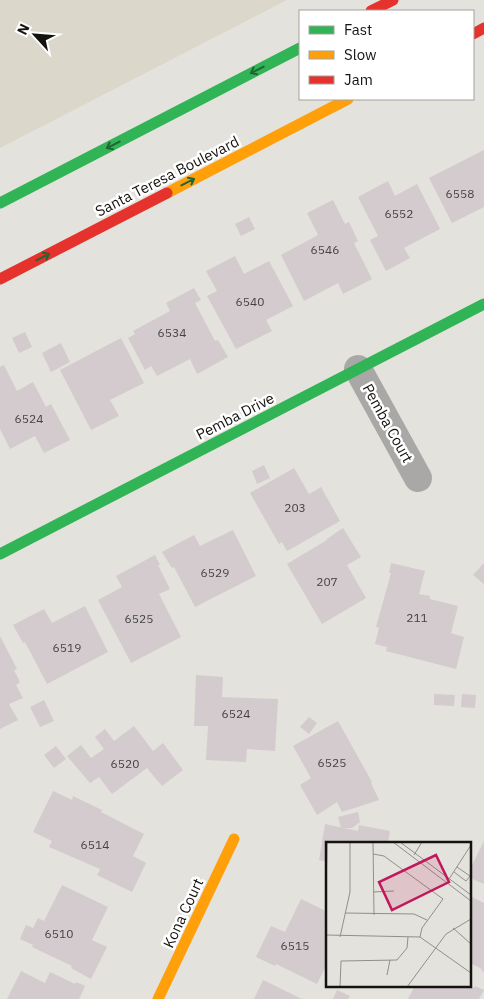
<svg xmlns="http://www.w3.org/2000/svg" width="484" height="999" font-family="'IBM Plex Sans',sans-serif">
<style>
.built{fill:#dbd7cb}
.building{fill:#d3cbce}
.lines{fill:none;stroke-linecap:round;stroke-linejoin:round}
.street{stroke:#a9a8a6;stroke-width:28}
.fast{stroke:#30b455;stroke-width:11}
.slow{stroke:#ff9f0a;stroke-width:11}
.jam{stroke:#e5322d;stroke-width:11}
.oneway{stroke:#226432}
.labels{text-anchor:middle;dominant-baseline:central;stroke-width:5;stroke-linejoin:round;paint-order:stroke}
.number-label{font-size:12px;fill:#464342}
.street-label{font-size:15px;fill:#141310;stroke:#fff}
.inset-road{fill:none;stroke:#918f8a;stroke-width:1}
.view{fill:#c2185b;fill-opacity:0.15;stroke:#c2185b;stroke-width:2.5}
.inset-edge{fill:none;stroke:#141310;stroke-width:2.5}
</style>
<rect width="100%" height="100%" fill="#e4e2dc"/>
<!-- built -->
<path class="built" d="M0 0H287L0 148Z"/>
<!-- building -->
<path class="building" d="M484 150V207L452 223 429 178Z
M388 181 395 196 417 184 440 229 404 248 410 258 386 271 370 240 378 236 358 197Z
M333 200 345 224 349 222 358 241 354 243 372 279 343 294 338 283 304 301 281 255 318 235 307 213Z
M249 217 255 229 241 236 235 224Z
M235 256 244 274 269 261 293 306 266 320 272 331 236 349 207 296 217 291 206 271Z
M194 288 201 300 195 303 215 341 218 340 228 357 197 374 190 359 157 376 151 366 145 370 128 338 135 334 133 331 170 311 166 303Z
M25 332 32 347 19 353 12 338Z
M121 338 144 383 110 400 119 416 91 430 60 370Z
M61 343 70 362 51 372 42 353Z
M4 365 17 391 33 382 46 407 51 404 70 440 44 453 35 436 10 449 0 429V367Z
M264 465 270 478 257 484 252 471Z
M294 468 309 494 321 487 340 521 287 551 282 542 279 544 250 493Z
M343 528 361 557 347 565 366 598 322 624 287 564 327 540V539Z
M233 530 256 576 195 607 174 567 172 568 162 552 194 535 200 546Z
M155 555 160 565H158L170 589 159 594 181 637 131 663 98 600 122 587 116 576Z
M391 563 425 571 419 594 430 596V599L458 606 451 633 464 637 456 669 386 651 387 647 375 644 379 628 376 627 391 573H389Z
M484 563V584L473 575Z
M85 606 108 652 47 684 25 642 23 643 13 625 44 609 52 623Z
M0 636 17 669 14 670 20 682 16 685 23 698 9 704 18 720 0 729Z
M196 675 223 677 222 697 278 699 275 751 247 749 246 762 206 760 208 726H194Z
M434 694 455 695 454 706 434 705Z
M462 694 476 695 475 708 461 707Z
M44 700 54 721 40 727 30 707Z
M309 717 317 723 309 734 300 727Z
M338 721 372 782 371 783 379 800 342 812 337 802 317 815 300 785 311 778 293 746Z
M134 726 153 751 163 743 183 770 162 786 147 768 112 794 99 777 90 783 67 756 81 745 91 758 104 749 95 737 105 729 114 741Z
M56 746 66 759 54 768 44 755Z
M53 791 72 800 73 796 102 810 101 812 144 834 133 856 146 863 132 892 97 875 100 869 49 847 52 841 33 832Z
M358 812 360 822 352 828H341L338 817Z
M325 824 358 831 359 825 390 831 388 843H328V862L319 860Z
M484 841V884L470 878V869Z
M62 885 108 907 92 940 107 947 91 979 71 968 72 966 32 947 33 945 20 939 26 925 33 928 38 918 44 921Z
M470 896 484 903V972L481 970 482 969 470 963Z
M301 899 328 912V962L317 984 276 964 275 966 256 957 271 926 285 932Z
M21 971 45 983 50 972 75 984 76 982 85 986 79 999H7Z
M263 980 302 999H254Z
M415 985H469L474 988 475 986 484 990 479 999H408Z
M337 990 350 996 348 999H333Z"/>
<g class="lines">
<!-- street -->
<path class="street" d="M358 369 418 478"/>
<!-- fast -->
<path class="fast" d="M0 203 300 48
M0 554 484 304"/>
<!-- slow -->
<path class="slow" d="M167 193 348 99
M158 999 234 839"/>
<!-- jam -->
<path class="jam" d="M371 11 393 0
M473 34 484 28
M0 279 167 193"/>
</g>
<!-- one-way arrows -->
<defs><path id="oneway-shaft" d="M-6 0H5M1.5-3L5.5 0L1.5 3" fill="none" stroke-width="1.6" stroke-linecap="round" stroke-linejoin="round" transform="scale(1.25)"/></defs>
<g class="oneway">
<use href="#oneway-shaft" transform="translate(257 70) rotate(153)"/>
<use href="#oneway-shaft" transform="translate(113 145) rotate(153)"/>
<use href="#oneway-shaft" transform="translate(188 182) rotate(-27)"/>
<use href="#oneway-shaft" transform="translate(43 257) rotate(-27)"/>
</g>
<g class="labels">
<!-- number labels -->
<g class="number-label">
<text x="460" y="193">6558</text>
<text x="399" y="213">6552</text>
<text x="325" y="249">6546</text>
<text x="250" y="301">6540</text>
<text x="172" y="332">6534</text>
<text x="29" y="418">6524</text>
<text x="295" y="507">203</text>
<text x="215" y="572">6529</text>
<text x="327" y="581">207</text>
<text x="417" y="617">211</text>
<text x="139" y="618">6525</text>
<text x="67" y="647">6519</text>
<text x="236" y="713">6524</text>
<text x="332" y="762">6525</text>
<text x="125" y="763">6520</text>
<text x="95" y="844">6514</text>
<text x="59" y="933">6510</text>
<text x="295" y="945">6515</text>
</g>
<!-- street labels -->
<g class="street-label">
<text transform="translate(167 176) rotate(-27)">Santa Teresa Boulevard</text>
<text transform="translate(235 416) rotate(-27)">Pemba Drive</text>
<text transform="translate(388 423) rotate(61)">Pemba Court</text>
<text transform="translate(183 913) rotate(-65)">Kona Court</text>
</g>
</g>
<!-- overview -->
<g transform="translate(326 842)">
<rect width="145" height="145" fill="#e4e2dc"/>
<path class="inset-road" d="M47 0 48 73M67 0 145 59M74 0 145 53M47 12 58 14 117 57 96 86 94 95M88 13 96 0M131 25 144 34M128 30 140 39 145 33M123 37 145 3M47 50 68 49M0 55 1 0M19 71 88 72 101 78M127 86 145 102M0 93 94 95 145 131M14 95 24 50V0M61 133 64 118M14 145 15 119 71 118 81 106 82 95M81 145 120 92 145 77"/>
<path class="view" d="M110 13 123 40 66 68 53 40Z"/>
<rect width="145" height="145" class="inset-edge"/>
</g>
<!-- legend -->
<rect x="299" y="10" width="175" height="90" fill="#ffffff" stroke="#a1a19f"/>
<rect x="309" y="26" width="25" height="8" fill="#30b455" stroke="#a1a19f"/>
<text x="344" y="35" font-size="15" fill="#141310">Fast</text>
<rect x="309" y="51" width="25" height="8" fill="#ff9f0a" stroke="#a1a19f"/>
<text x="344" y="60" font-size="15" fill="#141310">Slow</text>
<rect x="309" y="76" width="25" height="8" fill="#e5322d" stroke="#a1a19f"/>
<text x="344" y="85" font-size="15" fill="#141310">Jam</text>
<!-- north arrow -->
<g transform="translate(35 35) rotate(296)" stroke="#ffffff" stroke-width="4" paint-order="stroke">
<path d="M0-4L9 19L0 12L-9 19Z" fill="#141310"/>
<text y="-8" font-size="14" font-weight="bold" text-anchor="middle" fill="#141310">N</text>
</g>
</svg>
